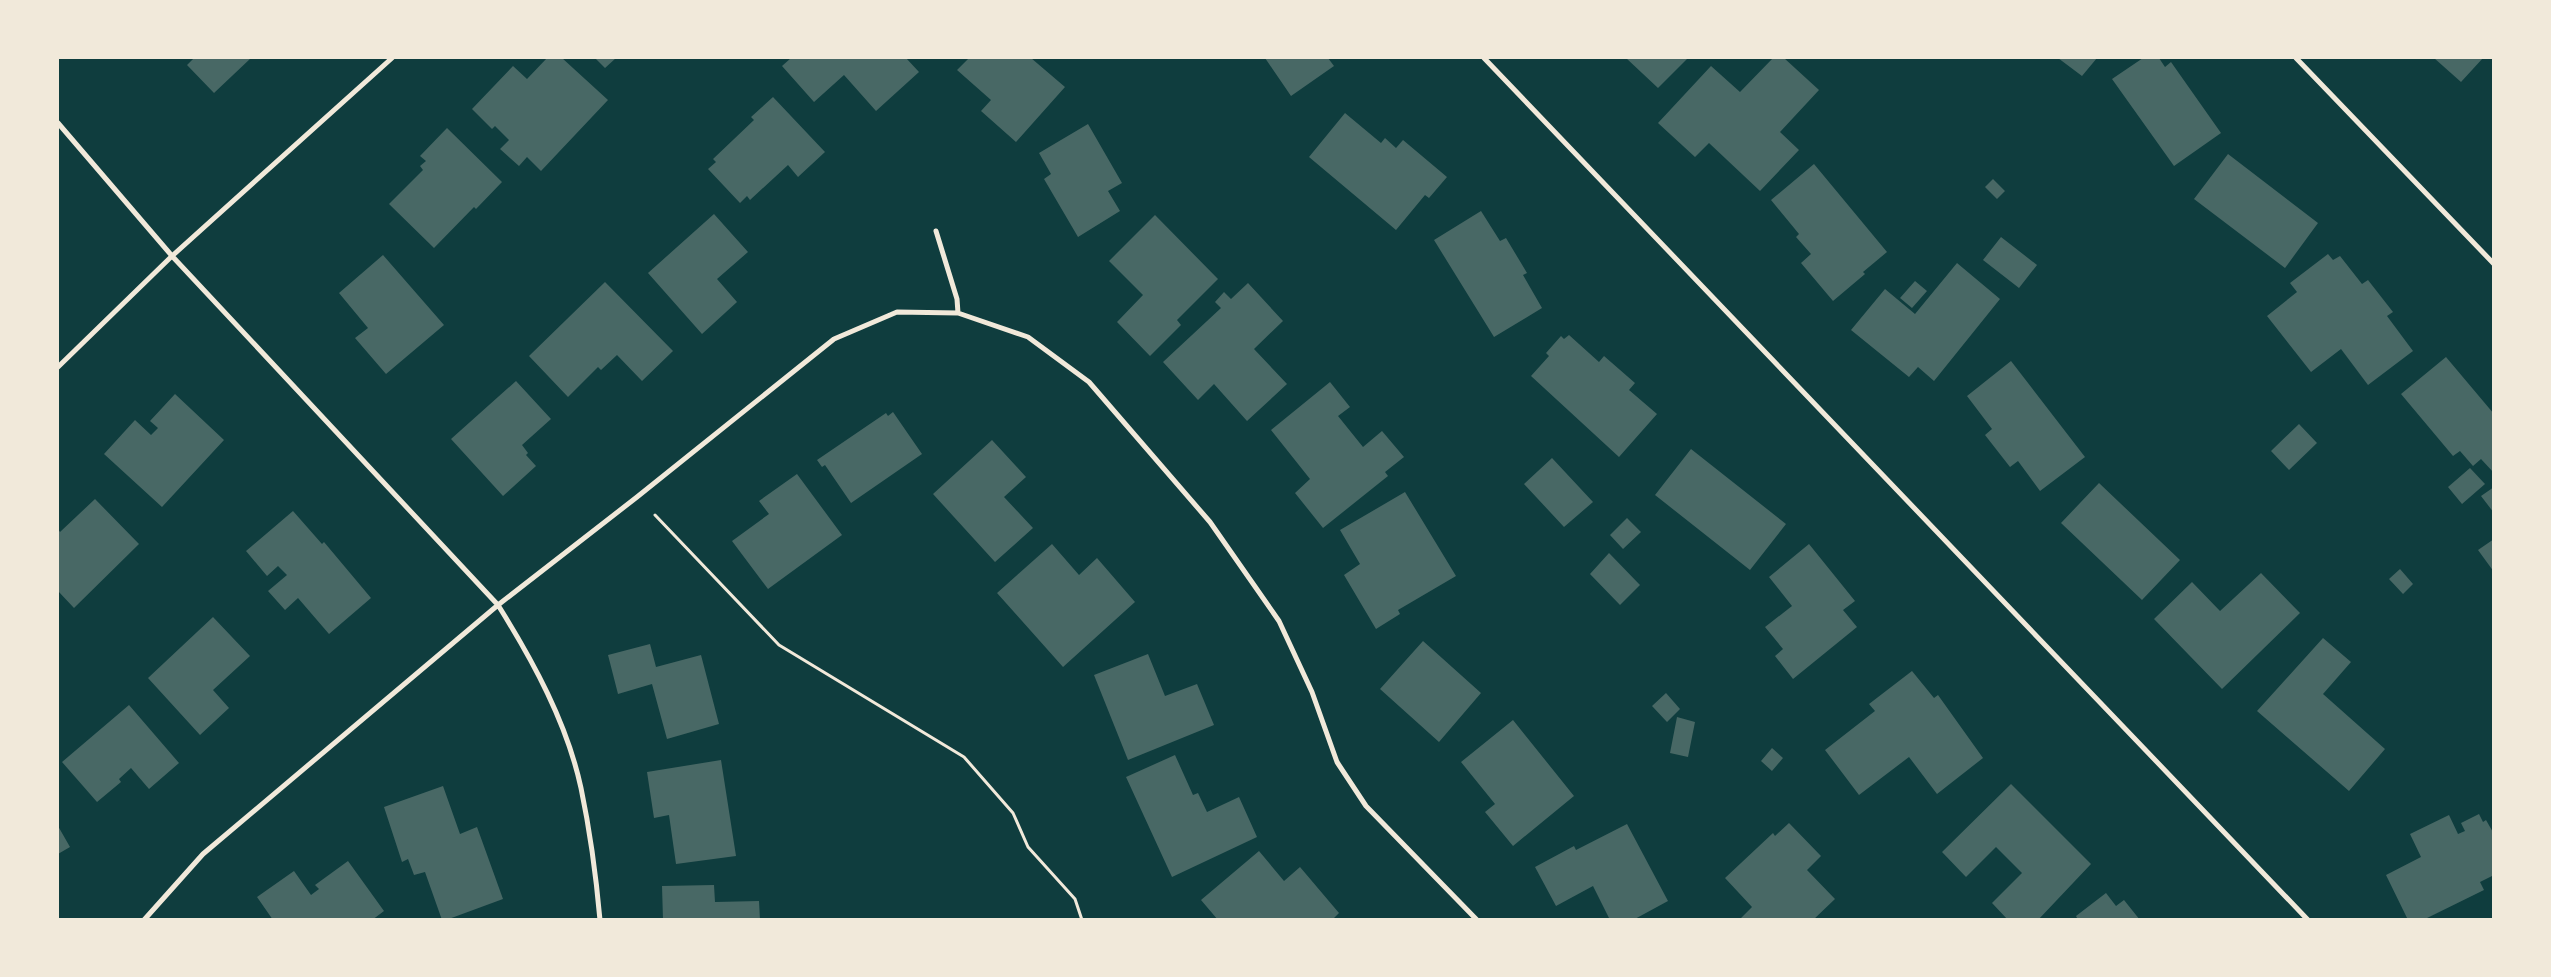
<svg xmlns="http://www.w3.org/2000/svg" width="2551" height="977" font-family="Lato,sans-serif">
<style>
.building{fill:#486865}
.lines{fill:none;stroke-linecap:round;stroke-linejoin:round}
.path{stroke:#f1e9da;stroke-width:3}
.minor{stroke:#f1e9da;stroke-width:5}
</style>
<rect width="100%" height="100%" fill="#0f3d3e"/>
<!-- building -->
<path class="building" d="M194 58H251L214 93 187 65Z
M547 58H562L608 100 541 171 527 157 519 166 500 149 509 140 495 126 492 129 472 109 513 66 527 79Z
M595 58H616L605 68Z
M791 58H906L919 72 876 111 844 75 814 102 782 66Z
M969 58H1031L1065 87 1016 142 981 111 991 100 957 70Z
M1265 58H1328L1334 66 1291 96Z
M1626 58H1688L1658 88Z
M1773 58H1784L1819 90 1780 132 1799 150 1760 191 1709 143 1695 157 1658 123 1711 66 1740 92Z
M2058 58H2097L2082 76Z
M2143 58H2159L2165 67 2171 62 2221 133 2174 166 2112 79Z
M2434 58H2483L2461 82Z
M773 97 825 152 798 177 788 165 750 200 747 196 740 203 708 169 716 162 713 159 754 120 751 117Z
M1345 113 1381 143 1385 138 1396 148 1403 140 1447 177 1429 198 1425 195 1396 230 1309 157Z
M1088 124 1122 183 1108 191 1120 211 1078 237 1044 179 1051 174 1039 153Z
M447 128 502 182 476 209 474 207 434 248 389 204 423 170 420 166 426 161 420 156Z
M2228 154 2318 223 2285 268 2194 199Z
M1814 164 1887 252 1863 272 1865 274 1833 301 1801 263 1811 254 1796 237 1799 234 1771 200Z
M1993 179 2005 191 1997 199 1985 187Z
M1481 211 1500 241 1506 238 1527 273 1523 275 1542 308 1494 337 1434 240Z
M714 214 748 252 717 279 737 302 702 334 648 273Z
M1155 215 1218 279 1177 320 1181 325 1150 356 1117 322 1143 295 1109 261Z
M2001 237 2037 265 2019 288 1983 260Z
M2328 254 2333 260 2340 256 2362 284 2368 280 2393 312 2387 316 2413 351 2368 385 2341 349 2311 372 2267 316 2297 292 2290 283Z
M383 255 444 325 386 374 355 338 368 328 339 293Z
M1957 263 2000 299 1934 381 1918 367 1909 377 1851 330 1885 289 1915 314Z
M1915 281 1927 291 1912 308 1900 298Z
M605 282 673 351 642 381 617 355 601 370 598 367 568 397 529 356Z
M1248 283 1283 321 1254 349 1287 384 1247 421 1214 384 1198 400 1163 362 1221 308 1215 302 1224 292 1231 299Z
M1569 335 1599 362 1604 356 1635 383 1629 390 1657 414 1619 457 1531 376 1549 356 1546 353 1561 336 1564 339Z
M2446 357 2494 414V473L2481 459 2473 466 2460 451 2453 456 2401 394Z
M2011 361 2085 457 2040 491 2018 461 2010 467 1985 435 1992 429 1967 396Z
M516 381 551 419 522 445 528 453 526 455 536 466 503 496 451 439Z
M1330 382 1350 407 1338 416 1363 447 1382 431 1404 457 1385 472 1388 476 1323 528 1295 493 1310 479 1271 430Z
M175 394 224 440 162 507 104 454 135 420 151 435 158 428 150 421Z
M893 412 922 454 851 503 825 465 822 467 817 460 886 413 888 416Z
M2299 424 2317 443 2289 470 2271 451Z
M992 440 1026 477 1004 497 1033 528 995 562 933 494Z
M1691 449 1786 524 1750 570 1655 495Z
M1552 458 1593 502 1564 527 1524 484Z
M2470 468 2485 484 2462 504 2448 487Z
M797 474 842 535 768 589 732 541 769 514 759 501Z
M2099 483 2180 560 2142 600 2061 523Z
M2494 487V513L2481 496Z
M1405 492 1456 576 1398 610 1400 614 1376 629 1344 575 1360 564 1340 530Z
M95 499 139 544 74 608 58 591V529L60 532Z
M293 511 322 544 324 542 371 598 329 634 298 598 285 610 268 591 287 575 278 566 267 576 246 551Z
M1627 518 1641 532 1623 549 1610 535Z
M2494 539V572L2478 550Z
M1052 544 1079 575 1097 558 1135 602 1063 667 997 593Z
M1809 544 1855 601 1843 610 1857 627 1793 679 1775 656 1783 649 1765 627 1792 606 1769 577Z
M1609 553 1640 585 1620 605 1590 574Z
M2400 569 2413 584 2403 594 2389 579Z
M2261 573 2300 613 2222 689 2154 619 2192 582 2220 611Z
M213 617 250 656 213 690 229 708 200 735 148 678Z
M2323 638 2351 662 2323 694 2385 749 2349 791 2257 711Z
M1423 641 1481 693 1439 742 1380 689Z
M650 644 656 667 701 655 719 724 667 739 652 684 618 694 608 655Z
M1148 654 1165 696 1197 684 1214 725 1128 760 1094 675Z
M1912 671 1934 698 1938 695 1983 758 1937 794 1909 757 1859 795 1825 750 1875 711 1869 704Z
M1666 693 1680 709 1667 722 1652 706Z
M129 705 179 763 149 789 131 768 119 779 121 782 97 802 62 762Z
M1677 717 1695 722 1688 757 1670 753Z
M1513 720 1574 796 1513 846 1485 812 1495 804 1461 762Z
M1772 748 1783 758 1772 771 1761 761Z
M1175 755 1193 795 1198 793 1207 812 1239 797 1257 837 1172 877 1126 777Z
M721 760 736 856 676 864 669 815 654 818 647 772Z
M2011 784 2091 864 2038 920H2008L1992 903 2022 873 1996 847 1966 877 1942 852Z
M443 786 460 834 477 827 503 899 446 920H442L425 872 414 875 408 859 402 862 384 807Z
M2479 814 2483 822 2486 820 2494 834V875L2480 882 2484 890 2423 920H2408L2386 875 2421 857 2410 834 2449 815 2458 834 2465 831 2461 823Z
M1789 823 1821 856 1807 870 1835 899 1813 920H1739L1752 907 1725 878 1773 833 1775 836Z
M1627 824 1668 901 1633 920H1610L1593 886 1556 906 1535 867 1574 846 1576 850Z
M58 826 70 847 58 854Z
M1259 851 1284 881 1300 867 1339 913 1332 920H1218L1201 900Z
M348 861 384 911 372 920H273L257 897 294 871 311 895 319 889 315 885Z
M714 885 715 902 759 901 760 920H663L662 886Z
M2106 893 2116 906 2124 900 2140 920H2078L2076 916Z"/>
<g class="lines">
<!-- path -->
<path class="path" d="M655 515 779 645 964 757 1013 813 1028 847 1075 899 1082 920"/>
<!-- minor -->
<path class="minor" d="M1484 58 2308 920
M2296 58 2494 264
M58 123 172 256 498 605C533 661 567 723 581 788 590 831 596 875 600 920
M936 231 957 299 958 313
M58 367 172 256 392 58
M144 920 203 854 498 605 637 497 834 339 897 312 958 313 1028 337 1089 382 1210 522 1279 621 1312 692 1337 762 1366 806 1477 920"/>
</g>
<!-- border -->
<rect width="2551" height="977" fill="none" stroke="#f1e9da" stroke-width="118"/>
</svg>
